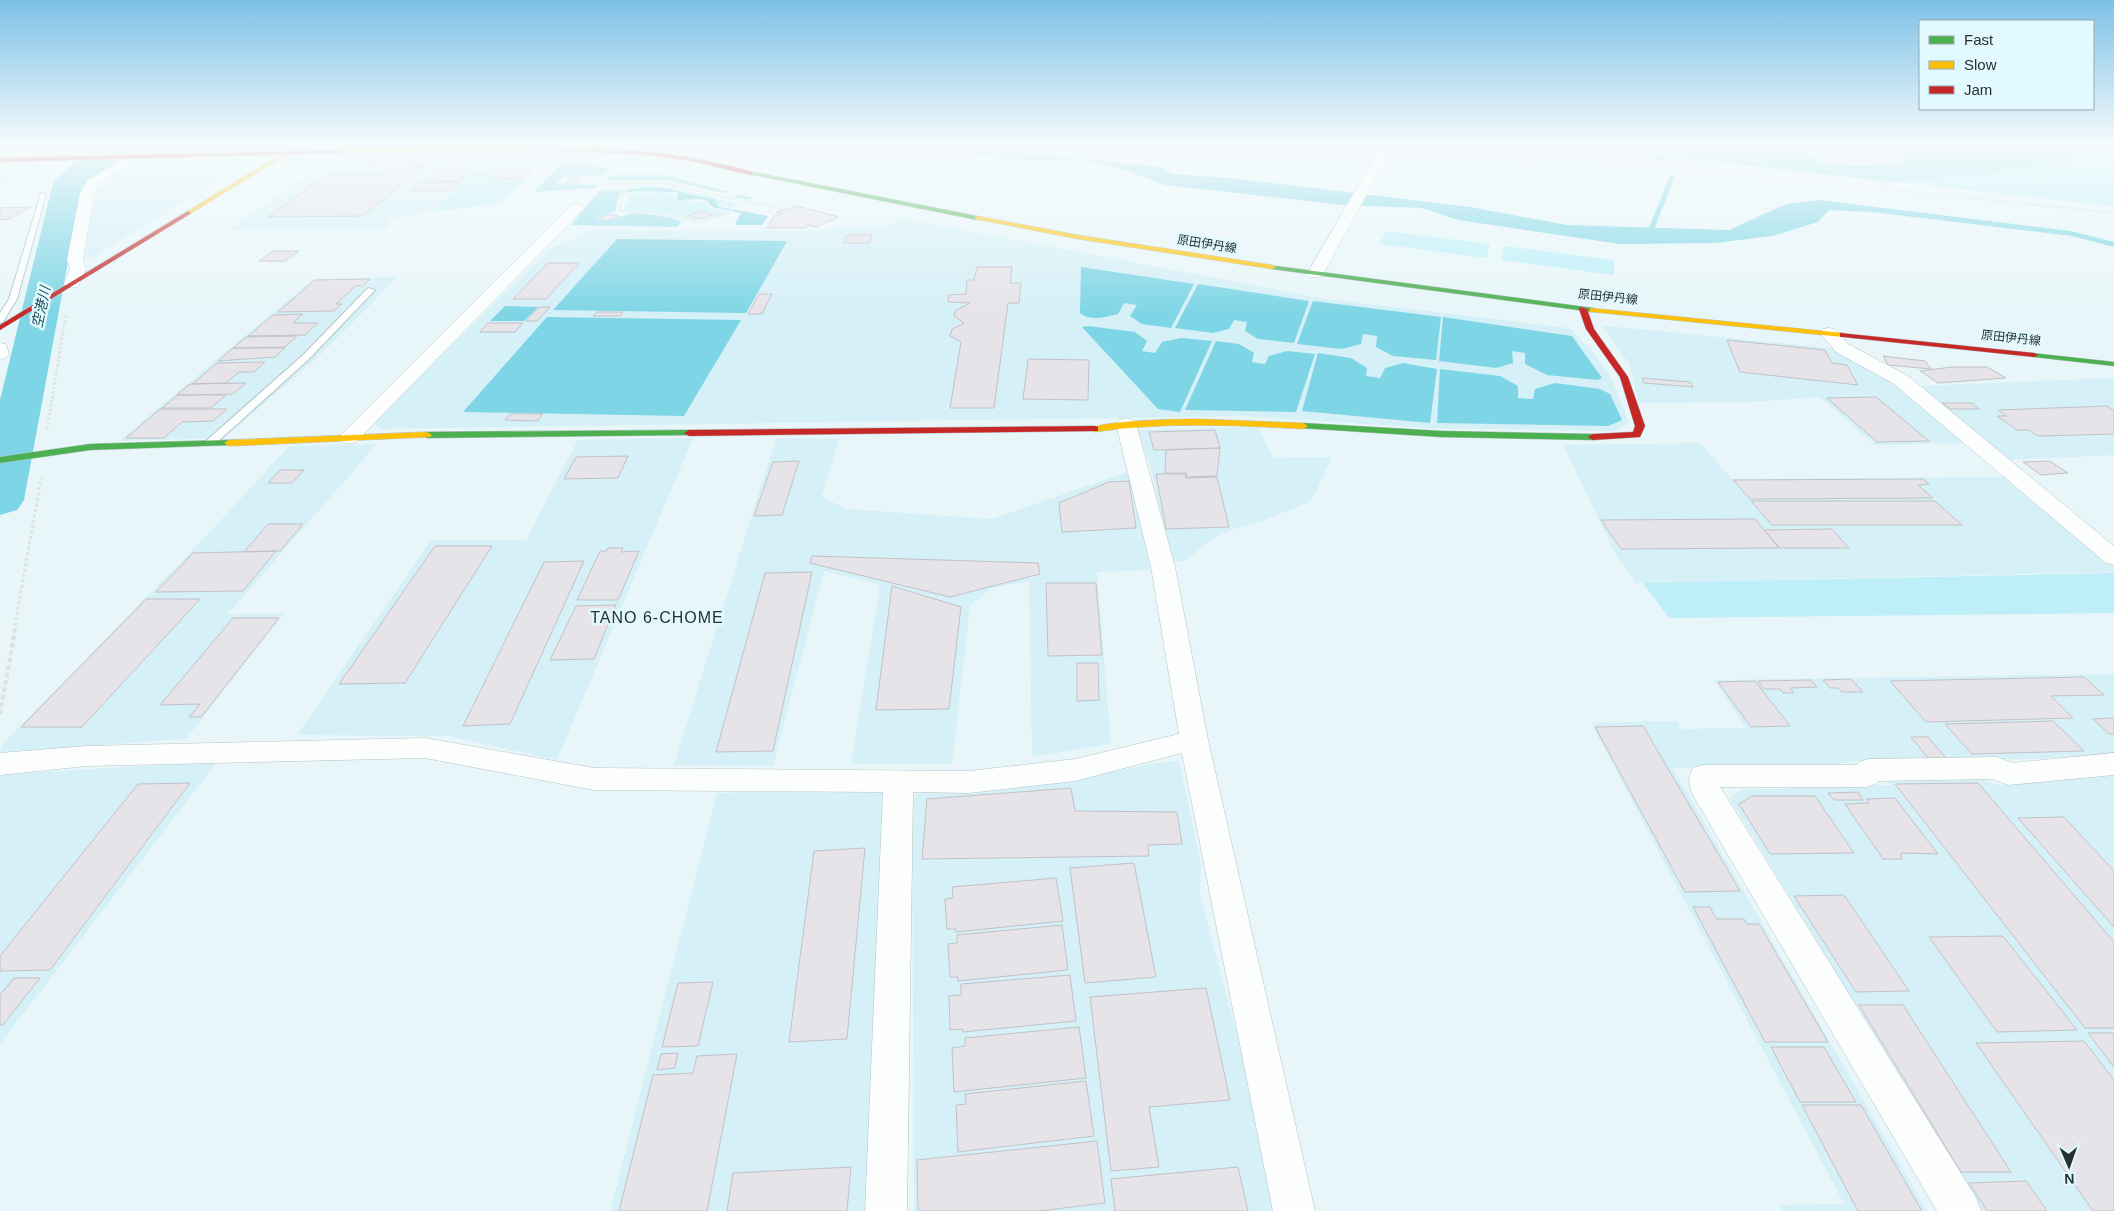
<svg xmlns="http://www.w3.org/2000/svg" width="2114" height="1211" font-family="Helvetica,'Noto Sans JP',sans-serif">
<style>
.built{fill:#d5f0f7}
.green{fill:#beeff9}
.forest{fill:#98dfec}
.water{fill:#7ed5e5}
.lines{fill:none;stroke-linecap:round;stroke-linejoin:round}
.stream{stroke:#7ed5e5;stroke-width:5}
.river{fill:#7ed5e5;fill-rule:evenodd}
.building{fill:#e6e3e9;stroke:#c0c2c6}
.lane-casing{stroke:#b6c3c5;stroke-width:2}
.street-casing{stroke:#b6c3c5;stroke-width:1}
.fast-casing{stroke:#b6c3c5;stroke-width:1}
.slow-casing{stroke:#b6c3c5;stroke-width:1}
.jam-casing{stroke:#b6c3c5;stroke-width:1}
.path-far3{stroke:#dde1e2;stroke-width:2;stroke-dasharray:2 1;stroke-linecap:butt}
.path-far2{stroke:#dde1e2;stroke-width:2.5;stroke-dasharray:2.5 2;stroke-linecap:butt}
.path-far1{stroke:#dde1e2;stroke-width:3;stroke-dasharray:3 2.5;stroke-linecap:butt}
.path{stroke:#dde1e2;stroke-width:4;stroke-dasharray:4.5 3;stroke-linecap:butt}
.lane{fill:#fcfefe;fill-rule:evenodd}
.street{fill:#fcfefe;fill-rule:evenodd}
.fast{fill:#4caf50;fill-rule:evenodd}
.slow{fill:#ffc107;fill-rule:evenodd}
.jam{fill:#c62828;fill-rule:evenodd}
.labels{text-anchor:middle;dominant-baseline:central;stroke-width:5;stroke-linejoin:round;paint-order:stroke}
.far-street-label{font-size:12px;fill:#253133;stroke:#e2faff}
.far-water-label{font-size:14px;font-style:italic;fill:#1a4d56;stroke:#e2faff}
.neighbourhood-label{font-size:16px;letter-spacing:1px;fill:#253133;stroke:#e2faff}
</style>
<rect width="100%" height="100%" fill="#e8f6f9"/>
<!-- built -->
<path class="built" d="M494 154 490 159 469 164 478 169 432 212 386 220 390 225 385 229 228 230 338 155Z
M249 161 251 162 91 258 84 259 97 191 129 164Z
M34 166 0 183V167Z
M902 218 1326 299 1569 328 1591 350 1610 375 1629 422 1614 431 1427 428 1241 416 379 429 374 422 549 249 593 230 817 231 846 227 886 226Z
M398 277 317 358 224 438 119 441 313 279Z
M1607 326 1830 348 1876 369 1968 443 1875 445 1820 397 1750 402 1639 403 1629 363 1602 327Z
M2108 378 2114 379V455L2054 458 2006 460 1919 386Z
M1258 427 1273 458 1332 457 1315 494 1305 504 1262 521 1230 530 1210 540 1185 561 1171 562 1150 465 1138 430Z
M693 438 557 760 447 736 297 735 431 540H526L578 440Z
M776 438 839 439 822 496 845 509 992 519 1124 473 1134 476 1150 570 1097 572 1111 744 1032 757 1029 581 992 588 970 606 952 764H851L880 585 824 571 773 766 674 765Z
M1700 443 1732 479 2008 477 2114 564V572L1636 583 1617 557 1563 445Z
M377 444 228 614H284L186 739 0 752 4 743 210 532 289 446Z
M2114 674V752L2038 759 1854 761 1828 766 1673 768 1927 1211H1783L1780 1205 1844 1204 1591 723 1677 721 1682 729 1746 728 1714 680Z
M1170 761H1179L1201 863 1200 895 1242 1053 1276 1211H914L912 800 918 794 1083 777Z
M217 762 0 1044V776L4 774Z
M2114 774V1211H1981L1730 799 1741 790 1890 785 1882 775H1978L1995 785Z
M885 789 867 1211H610L717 793Z"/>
<!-- green -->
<path class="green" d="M1885 145H2114V206L1867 179 1920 173 1931 159Z
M504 166 491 179H526L501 203 432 212 478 169 482 171Z
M631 186C667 186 701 193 735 204L733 208 718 205 715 199 689 195 684 191 668 187 628 190Z
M661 192 675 194V200L705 202 709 208 726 212 714 218 695 220 665 213H629L623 209 630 194Z
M1386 231 1490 244 1486 258 1380 244Z
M1504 246 1614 260V275L1501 260Z
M2114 573V613L1669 618 1643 583Z"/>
<!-- forest -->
<path class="forest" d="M1729 145H1794L1825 164 1851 166 1901 162 1905 155 1889 145H2080L2091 151 2057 166 1894 182 1671 157 1664 152 1738 153Z
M565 159 609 168 604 175 563 177 556 184 597 185 595 188 534 192Z
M611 175H664L753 198 748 200 735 197 739 194 729 192 723 193 667 180H606Z
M603 190 620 191 615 211 596 219C610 223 618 216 631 214 649 213 665 216 682 221L677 227 571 225 599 191Z"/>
<!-- water -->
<path class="water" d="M896 145H957L1162 167 1172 174 1230 178 1470 207 1567 225 1729 230 1786 204 1819 200 2071 231 2114 242V247L2072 236 1872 212 1829 210 1818 222 1772 236 1715 243 1620 244 1458 220 1422 208 1343 205 1165 185 1124 170 1080 159 1026 161Z
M648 187C672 187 691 196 715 199L717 205 720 207 768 216 762 225H737L735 224 741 213 712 207 707 201 700 199 678 200 676 199 678 193 676 192 640 191 609 194Z
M617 239 787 241 746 313 553 310Z
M1081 267 1194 284 1171 328 1142 324 1130 316 1137 305 1124 303 1118 314C1104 317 1092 322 1080 313Z
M1198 284 1309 301 1294 343 1258 339 1245 331 1247 322 1234 320 1229 329 1213 333 1175 328Z
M1313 301 1441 317 1436 360 1393 356 1376 347 1377 336 1363 334 1361 344 1342 349 1297 344Z
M505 306 538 307 524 321H490Z
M547 317 741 320 684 416 463 412Z
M1443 317 1572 336 1602 378 1598 380 1547 375 1525 364V353L1512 351 1513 363 1496 368 1439 361Z
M1088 326 1135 332 1147 341 1142 351 1155 353 1162 342 1181 338 1212 341 1180 412 1158 409 1082 327Z
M1216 341 1239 344 1254 353 1252 362 1265 364 1269 356 1287 351 1315 354 1296 412 1185 410Z
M1318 353 1351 358 1367 368 1366 376 1380 378 1385 368 1403 363 1437 369 1430 423 1302 411Z
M1440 369 1500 376 1518 386V398L1533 399 1535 389 1555 383 1600 389 1610 394 1622 420 1608 426 1437 423Z"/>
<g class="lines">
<!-- stream -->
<path class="stream" d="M1622 145 1664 158
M1649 235 1672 177"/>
<!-- river -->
<path class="river" d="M106 145H141L137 151 82 186 24 500 17 510 0 515V400L53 183 69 167Z"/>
</g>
<!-- building -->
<path class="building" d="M1580 145 1584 147 1558 146 1561 145Z
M1667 145H1708L1696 147 1703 150 1694 151Z
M1838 145H1879V146L1847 149Z
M1622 147 1635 152H1617L1609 149Z
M1872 154 1887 160 1837 163 1822 157Z
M376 157H435L423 166 367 165Z
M461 164 470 171 459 181H424L443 165Z
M422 168 363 216 268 217 325 176H377L386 169Z
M503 169H532L521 178 492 179Z
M570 178H581L577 183H566Z
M461 182 452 190 410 191 419 183Z
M797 206 839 217 816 227 807 225 806 228H767L774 216 782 213 776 212Z
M31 207 9 219 0 220V208Z
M702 211 713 214 701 219 689 215Z
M613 214 619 216 606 221 599 218Z
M847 235H872L869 243H844Z
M273 251H299L285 261H259Z
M548 263H579L546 299H513Z
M977 267H1012L1010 283H1021L1019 303H1008L994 408H950L961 342 950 336 952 329 964 323 954 316 955 311 970 303 948 302 949 295 966 294 967 280H974Z
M370 279 363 286H356L336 304H342L334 311 278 312 315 280Z
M759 294H772L762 314H748Z
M539 307H550L537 321H526Z
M597 312H623L620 316H593Z
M303 314 293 323H318L305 335 248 336 273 315Z
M488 323H523L515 332H480Z
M297 336 285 347 233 348 246 337Z
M1727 340 1825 350 1832 363 1847 365 1858 385 1740 372Z
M233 348H285L275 357 218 361Z
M1883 356 1925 361 1931 369 1888 365Z
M1028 359 1089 360 1088 400 1023 399Z
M265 362 254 372H239L226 383 192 384 217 363Z
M1952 367H1987L2006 378 1938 383 1920 371Z
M1642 378 1690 382 1693 387 1644 383Z
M246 383 233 394 177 395 190 384Z
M178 395H226L211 408H162Z
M1876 397 1929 441 1877 442 1827 398Z
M1942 403H1972L1979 409H1951Z
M2107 406 2114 411V434L2038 436 2029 430H2017L1997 416H2007L1998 410Z
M160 409H227L213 421 182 422 164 438H126Z
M510 414H542L538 421 505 420Z
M1215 430 1220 448 1154 450 1149 432Z
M1220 448 1217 476 1187 477 1186 473H1165L1166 450Z
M628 456 618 478 564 479 576 457Z
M799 461 782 515 754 516 773 462Z
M2050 461 2068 473 2041 475 2023 462Z
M280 470H304L292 483H268Z
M1156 474H1185L1186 478 1217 477 1229 527 1166 529Z
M1923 479 1929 484 1918 485 1933 498 1750 499 1733 480Z
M1129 481 1136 528 1062 532 1059 503 1109 482Z
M1751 501H1935L1962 525H1772Z
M1755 519 1779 548 1621 549 1601 520Z
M268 524H303L280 551 244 552Z
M1832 529 1849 548H1780L1764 530Z
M435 546H492L405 683 339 684Z
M608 548H623L621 552 639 551 618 600H577L600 551H607Z
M276 551 243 591 156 592 193 553Z
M812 556 1038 563 1040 574 950 597 810 563Z
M584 561 510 724 463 726 544 562Z
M812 572 773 751 716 752 765 573Z
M1046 583H1096L1102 655 1048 656Z
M892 586 961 607 949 709 876 710Z
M146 599H200L82 727H21Z
M616 605 594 659 550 660 576 606Z
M233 618H279L201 717H189L200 704 160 705Z
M1077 663H1098L1099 700 1077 701Z
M2084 677 2104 695 2051 696 2073 718 1926 722 1890 681Z
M1851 679 1863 692H1842L1838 688H1830L1823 680Z
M1811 680 1817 687 1790 688 1794 693H1783L1780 689H1764L1758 681Z
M1755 681 1790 726 1751 727 1718 682Z
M2114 718V734H2109L2093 719Z
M2053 721 2084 751 1972 754 1945 724Z
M1643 726 1740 891 1685 892 1595 727Z
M1911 737H1928L1946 758H1928Z
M190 783 50 970 0 971V956L138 784Z
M1978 783 2114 942V1028H2085L1895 784Z
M1071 788 1075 811 1177 812 1182 844 1148 845 1149 856 922 859 927 799Z
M1858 792 1863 800H1834L1828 793Z
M1752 796H1815L1854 853 1770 854 1739 804Z
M1895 798 1938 854 1901 853 1902 859H1883L1845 804 1869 803 1866 799Z
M2064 817 2114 871V927L2018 818Z
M865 848 847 1039 789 1042 814 851Z
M1134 863 1156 977 1085 983 1070 868Z
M1056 878 1063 921 956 932V929H947L945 899 953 898 952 887Z
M1844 895 1909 991 1856 992 1794 896Z
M1693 907H1710L1716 919H1744L1747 924H1759L1828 1042H1765Z
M1062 925 1068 970 958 981V977H950L948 944 957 943V935Z
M2003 936 2077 1030 1997 1032 1929 937Z
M1070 975 1076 1021 963 1032 962 1029 950 1030 949 996 961 995V984Z
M14 978H40L3 1025H0V995Z
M713 982 698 1046 662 1047 678 983Z
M1206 988 1230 1100 1149 1107 1159 1167 1111 1171 1090 997Z
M1859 1005H1903L2011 1172H1961Z
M1079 1027 1086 1078 954 1092 952 1048 965 1046V1038Z
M2088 1033H2114V1067Z
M2084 1041 2114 1080V1211H2093L1976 1043Z
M1771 1047H1824L1856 1102H1800Z
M678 1053 675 1068 657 1070 661 1054Z
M737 1054 707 1211H619L653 1075 693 1073 697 1056Z
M1086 1081 1094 1136 958 1152 956 1105 966 1104 965 1094Z
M1802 1105H1861L1922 1211H1858Z
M1097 1141 1105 1203 1039 1211H918L917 1160Z
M851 1167 847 1211H727L733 1173Z
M1238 1167 1248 1211H1115L1111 1179Z
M2026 1181 2047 1211H1987L1969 1183Z"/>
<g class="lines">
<!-- lane casing -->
<g class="lane-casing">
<path id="lane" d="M41 193 46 194 17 299 3 322 0 323V313L9 299Z
M368 288 375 290 309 359 214 445H206V441L303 355Z"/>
</g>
<!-- street casing -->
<g class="street-casing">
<path id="street" d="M1382 145H1394L1323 274 1321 277H1309L1307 274Z
M131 154 136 155 137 158 136 161 99 183 94 194 83 260 86 268 78 287H66L64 284 70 268 67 260 80 194 87 181Z
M576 204 581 205 583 208 581 211 356 442 349 444 342 442 339 438 342 434 571 205Z
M1829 328 1835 329 1848 344 1908 376 2114 546V565L2106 563 1894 384 1836 352 1820 333 1823 329Z
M0 343 6 344 9 354 6 358 0 359Z
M1126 418 1133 420 1136 424 1175 567 1208 740 1315 1211H1273L1182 753 1075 781 969 793 913 792 907 1211H865L883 792 594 790 425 758 87 766 0 775V753L87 746 425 738 594 768 969 771 1075 759 1179 734 1151 567 1116 424 1119 420Z
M2114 753V775L2009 785 1993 779 1878 781 1876 784 1866 787H1720L1975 1196 1981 1211H1937L1694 797C1689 787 1687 779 1693 768L1703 765H1857L1859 762 1869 759 1997 757 2012 763Z"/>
</g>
<!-- fast casing -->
<g class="fast-casing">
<path id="fast" d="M750 171 977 216 980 218 977 220 748 174V172Z
M1269 265 1593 308 1597 310 1593 312 1272 269 1268 267Z
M2031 353 2114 362V366L2034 357 2030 355Z
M1303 423 1441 431 1593 434 1598 437 1593 440 1441 437 1300 428 1298 426Z
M689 430 692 431V435L427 438 422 435 427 432Z
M229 440 232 441V445L90 450 0 463V457L90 444Z"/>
</g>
<!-- slow casing -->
<g class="slow-casing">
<path id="slow" d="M533 146 535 149 342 153 339 151 342 149Z
M286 151 291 152 190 214 185 213Z
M977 216 1078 235 1272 265 1276 267 1272 269 1078 239 975 219V217Z
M1590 308 1843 333 1847 335 1843 337 1593 312H1590Z
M1199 419 1303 423 1308 426 1303 429C1233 425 1164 422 1095 432L1090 429C1102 420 1180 419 1199 419Z
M427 432 432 435 430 437 254 445 229 446 224 443 229 440Z"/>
</g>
<!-- jam casing -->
<g class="jam-casing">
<path id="jam" d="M533 146C596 147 659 149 720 164 730 166 744 168 753 173L750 175 691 161 646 155 531 149Z
M344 150 342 153 0 162V158Z
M188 211 191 213 190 214 0 330V325Z
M1580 307 1587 309 1594 329 1628 377 1645 426 1640 437 1593 440 1588 437 1593 434 1633 432 1635 426 1620 377 1586 329 1579 309Z
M1840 333 2034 353 2038 355 2034 357 1843 337H1840Z
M1095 426 1098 427V431L689 436 684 433 689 430Z"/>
</g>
<!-- path-far3 -->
<path class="path-far3" d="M1462 145 2114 213
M1667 158 1669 172
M1883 180 1889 188
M593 184 664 183 746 202 724 215 701 222 653 213H627L619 210 627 184
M746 202 773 206
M780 209 773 206 782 200
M714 215H727"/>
<!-- path-far2 -->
<path class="path-far2" d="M47 429 66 315"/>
<!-- path-far1 -->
<path class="path-far1" d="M14 631 41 478"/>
<!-- path -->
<path class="path" d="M0 714 15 630"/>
<!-- lane -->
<use href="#lane" class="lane"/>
<!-- street -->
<use href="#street" class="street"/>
<!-- fast -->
<use href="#fast" class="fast"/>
<!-- slow -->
<use href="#slow" class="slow"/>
<!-- jam -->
<use href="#jam" class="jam"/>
</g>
<!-- sky -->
<linearGradient id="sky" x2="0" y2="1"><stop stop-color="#7dc1e7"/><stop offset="0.46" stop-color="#f5fbfc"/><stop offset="1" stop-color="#f5fbfc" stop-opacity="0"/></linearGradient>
<rect width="2114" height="315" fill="url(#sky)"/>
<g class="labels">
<!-- far-street labels -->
<g class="far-street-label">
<text transform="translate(1207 244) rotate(9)">原田伊丹線</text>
<text transform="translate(1608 297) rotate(6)">原田伊丹線</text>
<text transform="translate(2011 338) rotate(6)">原田伊丹線</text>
</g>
<!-- far-water labels -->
<g class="far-water-label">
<text transform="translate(41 307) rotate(-78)">空港川</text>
</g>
<!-- neighbourhood labels -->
<g class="neighbourhood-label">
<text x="657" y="617">TANO 6-CHOME</text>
</g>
</g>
<!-- legend -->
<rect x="1919" y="20" width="175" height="90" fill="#e2faff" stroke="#96aaad"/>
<rect x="1929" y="36" width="25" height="8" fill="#4caf50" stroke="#96aaad"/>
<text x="1964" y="45" font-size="15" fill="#253133">Fast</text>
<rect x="1929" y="61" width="25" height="8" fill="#ffc107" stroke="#96aaad"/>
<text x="1964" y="70" font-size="15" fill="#253133">Slow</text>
<rect x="1929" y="86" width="25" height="8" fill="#c62828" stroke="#96aaad"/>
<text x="1964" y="95" font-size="15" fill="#253133">Jam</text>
<!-- north arrow -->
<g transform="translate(2069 1166) rotate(178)" stroke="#e2faff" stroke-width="4" paint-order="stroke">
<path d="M0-4L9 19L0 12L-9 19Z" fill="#253133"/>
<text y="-8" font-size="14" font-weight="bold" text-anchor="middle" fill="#253133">N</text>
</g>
</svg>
